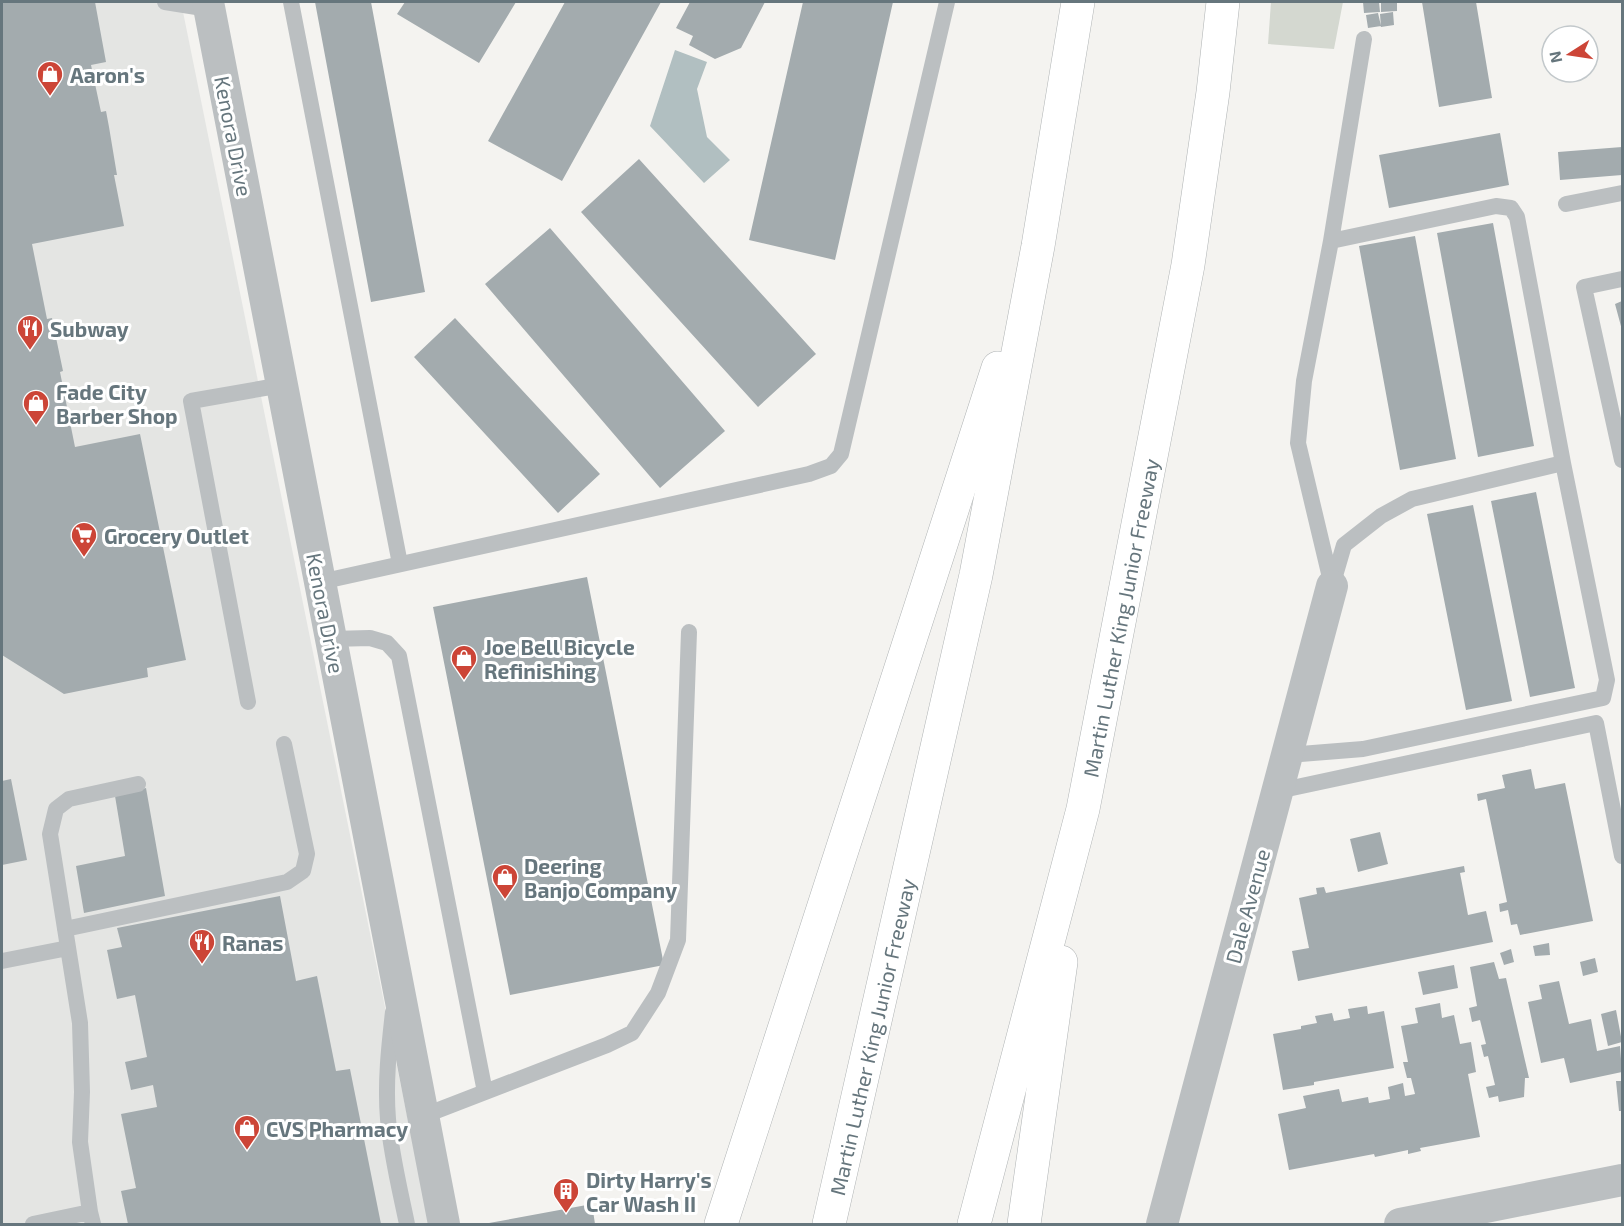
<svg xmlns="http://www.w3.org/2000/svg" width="1624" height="1226" font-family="'Exo 2',sans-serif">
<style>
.built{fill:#e4e5e3}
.green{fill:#d4d8d0}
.water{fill:#b1bfc1}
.building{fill:#a3abae}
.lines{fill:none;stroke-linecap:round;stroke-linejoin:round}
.highway-casing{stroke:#afb3b4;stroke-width:34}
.lane{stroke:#bbbfc1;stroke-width:16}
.street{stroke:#bbbfc1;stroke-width:32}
.highway{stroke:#fff;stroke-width:33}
.labels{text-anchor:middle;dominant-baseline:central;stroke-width:6;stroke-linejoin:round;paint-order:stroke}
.poi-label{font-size:21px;font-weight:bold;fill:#66767d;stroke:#fff;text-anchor:start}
.street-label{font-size:21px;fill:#66767d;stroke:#fff}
</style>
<rect width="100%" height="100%" fill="#f4f3f0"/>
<!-- built -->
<path class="built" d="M2 2H181L429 1224H2Z"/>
<!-- green -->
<path class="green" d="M1271 2H1343L1334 49 1268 44Z"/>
<!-- water -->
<path class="water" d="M675 50 707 62 697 89 707 137 730 160 704 183 650 126Z"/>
<!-- building -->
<path class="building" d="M2 2H95L106 62 91 65 101 112 106 111 109 127 117 175H114L124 226 32 244 47 319 52 318 54 328 63 371 60 372 75 447 140 434 186 660 147 668 148 677 64 694 2 655Z
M315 2H371L425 292 371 302Z
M405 2H516L479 63 397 14Z
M565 2H661L562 181 488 141Z
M690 2H765L741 48 715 59 689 45 693 36 676 28Z
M803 2H893L835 260 749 240Z
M1363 2H1379L1380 12 1364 13Z
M1381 2H1397V11L1381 12Z
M1422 2H1476L1492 98 1439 107Z
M1393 12 1394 25 1381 27 1380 14Z
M1378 13 1381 26 1368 28 1366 15Z
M1500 133 1509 185 1389 208 1379 155Z
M1622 147V175L1560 180 1558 152Z
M639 159 816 354 758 407 581 212Z
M1493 223 1534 446 1478 457 1437 233Z
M550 228 725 431 660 488 485 284Z
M1415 236 1456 459 1400 470 1359 246Z
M1622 301V330L1615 304Z
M455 318 600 474 558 513 414 357Z
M1536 492 1575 688 1530 697 1491 501Z
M1473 505 1512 701 1466 710 1427 514Z
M587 577 664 965 510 995 433 607Z
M1531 769 1535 789 1565 783 1593 921 1520 935 1517 924 1511 925 1508 910 1500 912 1499 904 1507 902 1486 799 1478 801 1477 794 1505 788 1502 775Z
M11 779 27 860 2 865V781Z
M146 788 165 896 84 913 76 866 125 856 115 796Z
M1380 832 1388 864 1358 872 1350 839Z
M1464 866 1465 872 1460 873 1468 915 1486 911 1493 942 1298 981 1292 951 1309 948 1299 898 1317 894 1316 888 1324 887 1326 893Z
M280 896 296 981 317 976 336 1071 350 1069 381 1224H128L121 1191 136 1188 121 1114 157 1107 153 1085 131 1090 125 1062 147 1057 135 995 117 999 107 950 122 947 117 928Z
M1549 943 1550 955 1535 956 1533 946Z
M1511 949 1514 962 1504 965 1500 953Z
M1595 958 1598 972 1583 976 1580 962Z
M1494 962 1499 979 1506 978 1529 1078H1525L1524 1097 1499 1102 1498 1096 1489 1098 1486 1087 1495 1085 1488 1056 1484 1057 1481 1045 1486 1044 1480 1020 1472 1022 1469 1008 1477 1006 1470 967Z
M1454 965 1458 988 1423 995 1418 972Z
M1559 981 1569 1024 1591 1019 1597 1051 1620 1046 1622 1072 1570 1083 1564 1058 1541 1063 1528 1002 1542 999 1539 985Z
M1440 1003 1442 1018 1454 1015 1460 1044 1471 1042 1476 1072 1468 1074 1480 1137 1420 1148 1421 1151 1408 1154V1150L1375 1157 1374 1154 1289 1170 1278 1114 1306 1108 1303 1096 1339 1089 1342 1102 1368 1097 1369 1103 1390 1099 1388 1087 1403 1083 1405 1096 1415 1094 1411 1078H1407L1403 1062H1408L1401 1026 1418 1023 1415 1008Z
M1367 1006 1368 1014 1384 1011 1394 1068 1314 1082V1085L1283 1090 1273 1034 1301 1029V1026L1317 1023 1315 1016 1332 1013 1334 1021 1350 1018 1348 1009Z
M1616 1010 1622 1042 1608 1046 1601 1014Z
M1616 1081H1622V1111H1619Z
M592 1204 595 1224H489V1223Z"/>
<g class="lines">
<!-- highway casing -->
<g class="highway-casing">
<g id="highway">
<path d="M721 1224 998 368"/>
<path id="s1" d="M829 1224 976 575 1038 246 1078 2"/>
<path id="s2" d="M974 1224 1083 809 1188 265 1213 92 1223 2"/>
<path d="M1024 1224 1061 962"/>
</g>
</g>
<!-- lane -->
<path class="lane" d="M165 2 209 9
M291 2 400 564
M1364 39 1331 241 1496 206 1511 208 1517 217 1563 463
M1566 204 1622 193
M1622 279 1584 287 1622 460
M320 582 809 474 831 466 841 454 947 2
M331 639 370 638 387 643 399 656 485 1092
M248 702 191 401 282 385
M1288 755 1363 749 1603 698 1607 680 1563 463 1412 499 1381 516 1344 545 1332 586 1298 443 1304 381 1331 241
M1278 791 1596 723 1622 856
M65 929 287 882 303 871 307 854 284 744
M2 961 68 948
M393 1012C389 1047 385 1083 388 1119 391 1154 400 1190 407 1224
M423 1116 607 1045 632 1033 658 993 678 940 689 632
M90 1212 80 1142 82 1092 80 1023 50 834 56 809 69 799 138 784
M33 1224 90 1212 93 1224"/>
<!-- street -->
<path class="street" d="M208 2 444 1224
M1162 1224 1332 586
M1400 1224 1622 1180"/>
<!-- highway -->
<use href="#highway" class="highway"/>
</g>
<!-- icons -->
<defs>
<g id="shop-pin" transform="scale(1.35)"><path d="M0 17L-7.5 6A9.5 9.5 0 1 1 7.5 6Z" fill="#cc4537" stroke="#fff"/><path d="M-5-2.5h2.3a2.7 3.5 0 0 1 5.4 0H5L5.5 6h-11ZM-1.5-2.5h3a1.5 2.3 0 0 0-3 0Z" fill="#fff"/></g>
<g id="restaurant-pin" transform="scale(1.35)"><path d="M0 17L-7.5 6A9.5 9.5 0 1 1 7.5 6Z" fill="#cc4537" stroke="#fff"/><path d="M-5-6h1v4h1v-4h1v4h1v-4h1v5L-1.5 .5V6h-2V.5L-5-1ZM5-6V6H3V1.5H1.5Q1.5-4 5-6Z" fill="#fff"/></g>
<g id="supermarket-pin" transform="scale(1.35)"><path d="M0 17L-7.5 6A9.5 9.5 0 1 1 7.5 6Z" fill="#cc4537" stroke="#fff"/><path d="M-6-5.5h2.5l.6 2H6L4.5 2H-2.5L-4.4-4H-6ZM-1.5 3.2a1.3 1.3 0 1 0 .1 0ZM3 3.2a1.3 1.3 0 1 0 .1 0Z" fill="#fff"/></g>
<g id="building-pin" transform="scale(1.35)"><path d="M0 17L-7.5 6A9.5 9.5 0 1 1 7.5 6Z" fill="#cc4537" stroke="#fff"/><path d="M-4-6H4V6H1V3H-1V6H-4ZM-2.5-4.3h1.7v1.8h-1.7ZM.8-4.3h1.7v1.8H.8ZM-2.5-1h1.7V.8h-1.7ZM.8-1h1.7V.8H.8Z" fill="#fff"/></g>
</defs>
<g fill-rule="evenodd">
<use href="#shop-pin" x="50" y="74"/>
<use href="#restaurant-pin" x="30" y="328"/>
<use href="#shop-pin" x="36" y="403"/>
<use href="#supermarket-pin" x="84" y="535"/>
<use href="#shop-pin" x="464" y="658"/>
<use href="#shop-pin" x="505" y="877"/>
<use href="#restaurant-pin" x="202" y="942"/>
<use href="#shop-pin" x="247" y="1128"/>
<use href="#building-pin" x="566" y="1191"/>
</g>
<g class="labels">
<!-- poi labels -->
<g class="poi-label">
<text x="70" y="74">Aaron's</text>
<text x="50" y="328">Subway</text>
<text x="56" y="391">Fade City<tspan x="56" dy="24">Barber Shop</tspan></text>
<text x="104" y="535">Grocery Outlet</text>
<text x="484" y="646">Joe Bell Bicycle<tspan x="484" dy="24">Refinishing</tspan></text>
<text x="524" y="865">Deering<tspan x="524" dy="24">Banjo Company</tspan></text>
<text x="222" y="942">Ranas</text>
<text x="266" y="1128">CVS Pharmacy</text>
<text x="586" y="1179">Dirty Harry's<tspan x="586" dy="24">Car Wash II</tspan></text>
</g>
<!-- street labels -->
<g class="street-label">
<text transform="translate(234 136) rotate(79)">Kenora Drive</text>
<text transform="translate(326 613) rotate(79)">Kenora Drive</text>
<text stroke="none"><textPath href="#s2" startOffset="624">Martin Luther King Junior Freeway</textPath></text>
<text transform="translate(1247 906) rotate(-75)">Dale Avenue</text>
<text stroke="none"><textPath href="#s1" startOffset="192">Martin Luther King Junior Freeway</textPath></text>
</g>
</g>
<!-- border -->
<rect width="1624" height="1226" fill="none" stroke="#66767d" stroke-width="6"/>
<!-- north arrow -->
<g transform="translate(1570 54) rotate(258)"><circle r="28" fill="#ffffff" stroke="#c2c8cb" stroke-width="1.5"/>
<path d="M0-4.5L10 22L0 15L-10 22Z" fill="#cc4537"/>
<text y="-9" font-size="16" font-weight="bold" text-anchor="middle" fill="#66767d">N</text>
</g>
</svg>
